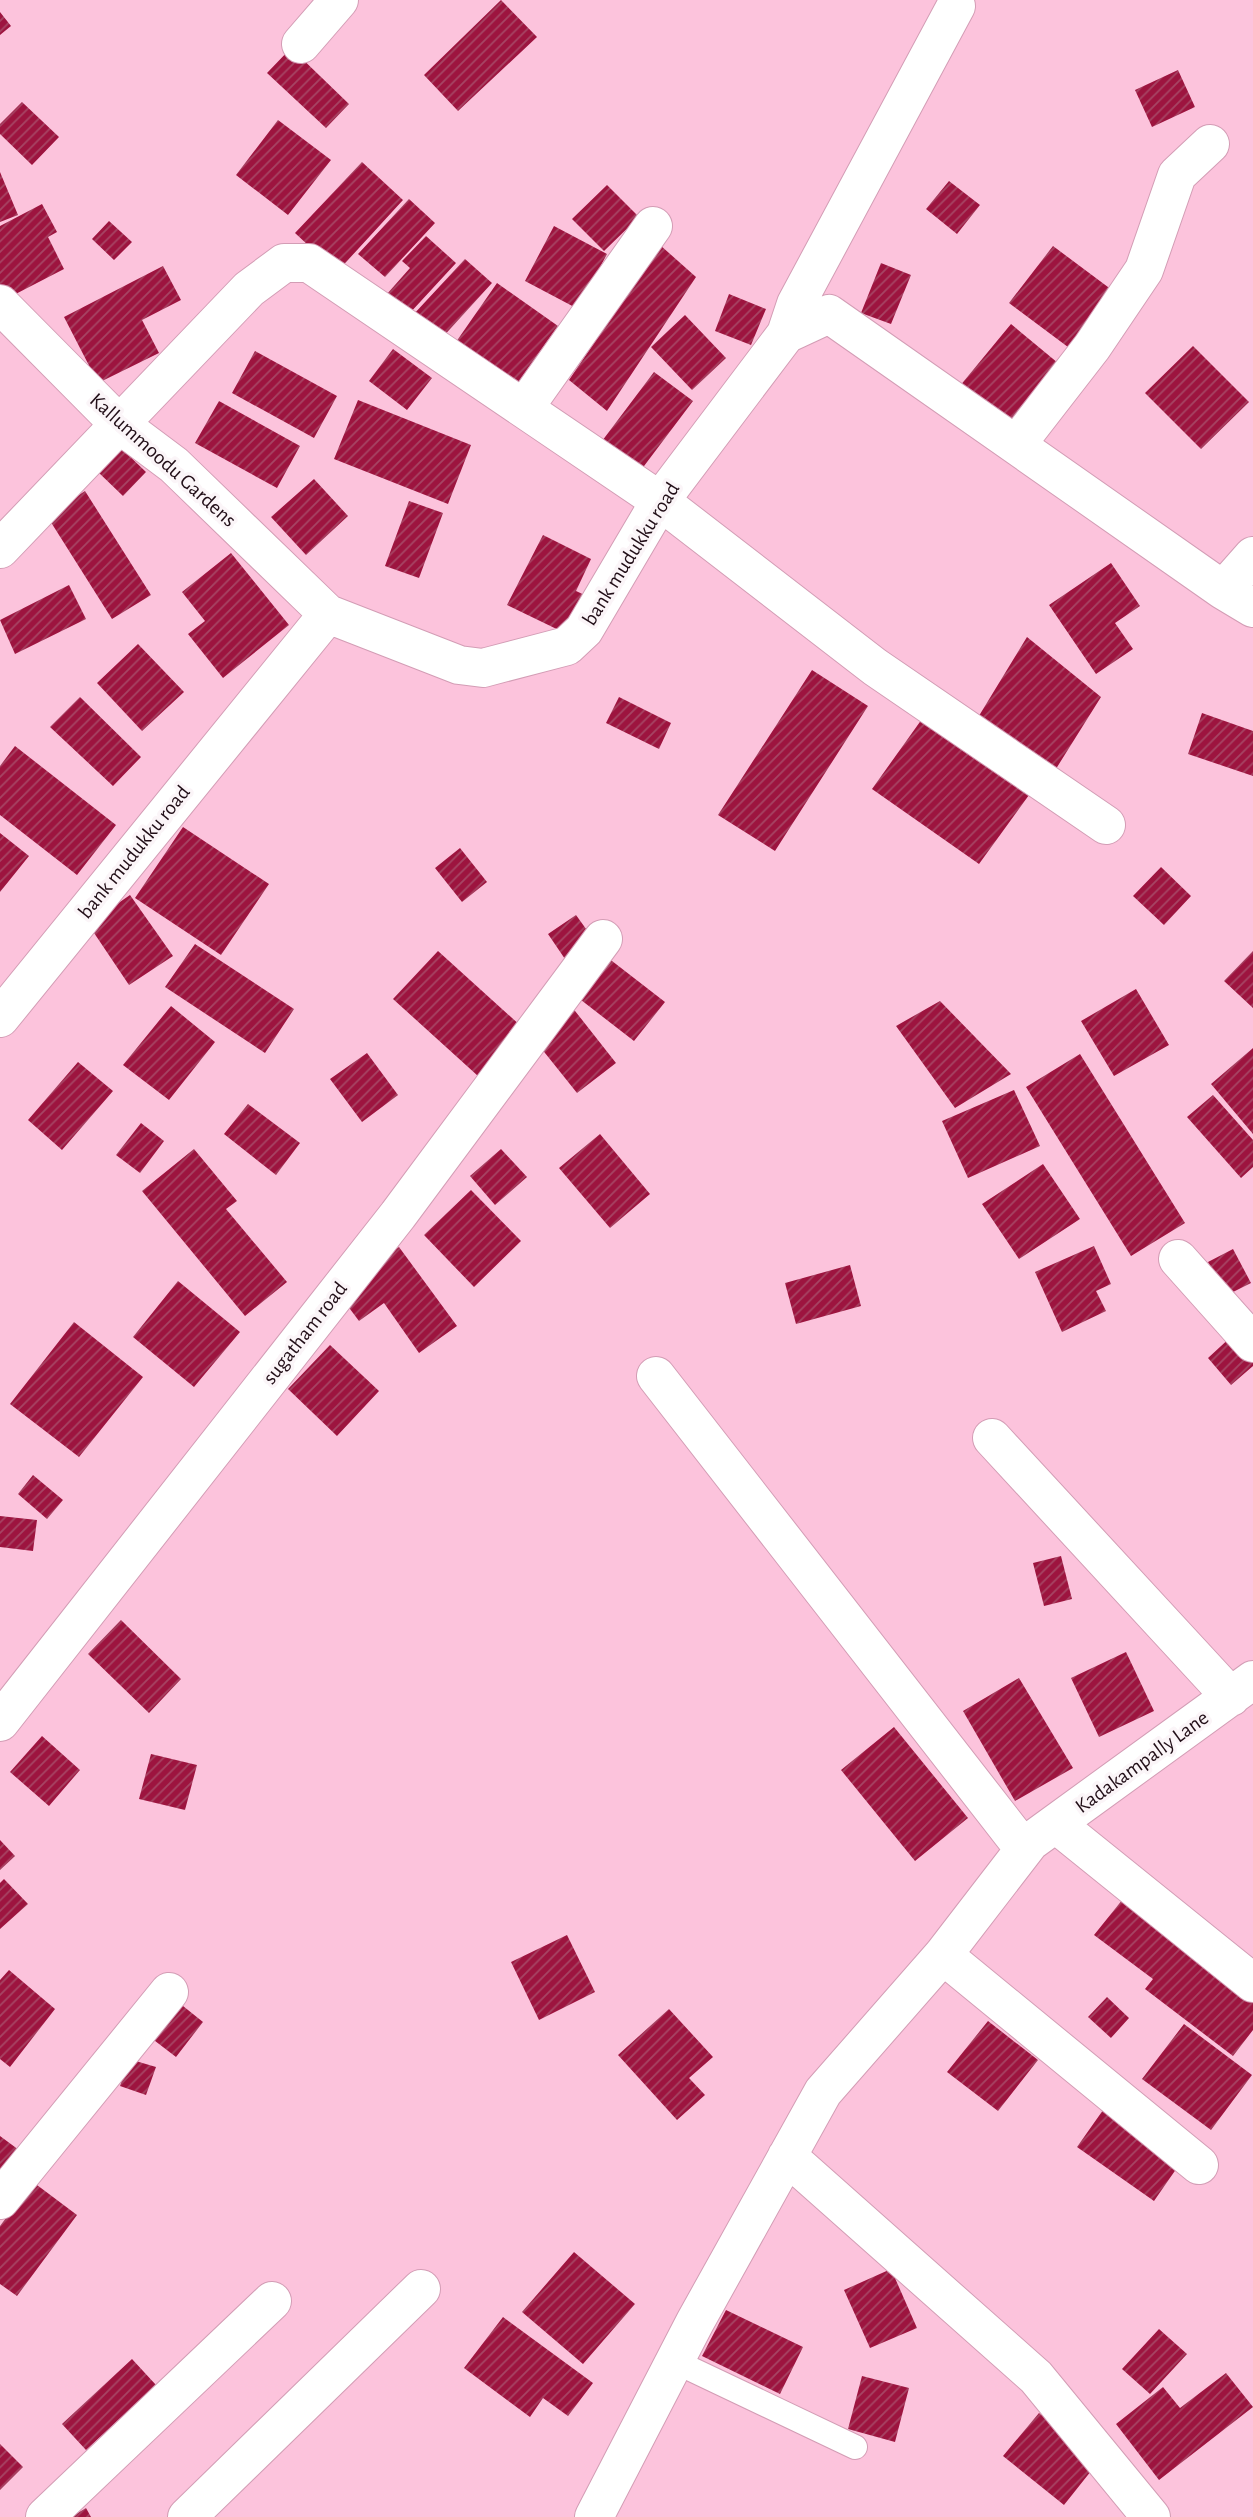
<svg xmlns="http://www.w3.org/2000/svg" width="1253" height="2517" font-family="'Alegreya Sans',sans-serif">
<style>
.building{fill:url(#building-hatch)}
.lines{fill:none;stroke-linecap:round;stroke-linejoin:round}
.lane-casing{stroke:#d39db5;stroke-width:26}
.street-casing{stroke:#d39db5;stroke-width:40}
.lane{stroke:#fff;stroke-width:24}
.street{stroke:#fff;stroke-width:38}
.labels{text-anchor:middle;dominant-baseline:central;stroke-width:7;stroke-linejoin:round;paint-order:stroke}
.street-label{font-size:21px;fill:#210e17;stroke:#fbf5f8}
</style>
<defs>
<pattern id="building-hatch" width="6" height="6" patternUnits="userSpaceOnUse" patternTransform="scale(1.75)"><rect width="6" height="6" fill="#9d143f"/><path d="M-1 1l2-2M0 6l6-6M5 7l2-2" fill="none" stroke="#a64564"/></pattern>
</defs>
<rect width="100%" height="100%" fill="#fcc3dc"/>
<!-- building -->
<path class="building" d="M501 0 537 37 458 111 424 75Z
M0 12 11 26 0 35Z
M291 48 349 104 326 128 267 73Z
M1178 70 1195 107 1152 127 1135 90Z
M22 102 59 137 32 165 0 134V124Z
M278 120 331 160 288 215 236 175Z
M362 162 403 200 337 272 295 233Z
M0 172 18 215 0 222Z
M949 181 980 205 957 234 926 209Z
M607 185 639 217 604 251 572 219Z
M409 199 435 223 385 277 358 254Z
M42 204 57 232 48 237 64 269 6 299 0 287V226Z
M109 221 132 242 114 260 92 239Z
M554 226 607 254 578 309 525 281Z
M426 236 456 263 409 314 387 294 410 268 402 261Z
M660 245 696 277 607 411 569 380Z
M1053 246 1120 296 1076 353 1009 303Z
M465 259 492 283 440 340 413 315Z
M881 263 911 275 891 324 861 313Z
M163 266 181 300 142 320 159 353 98 383 64 317Z
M497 283 558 326 517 384 456 342Z
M729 294 766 309 751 345 715 331Z
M685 315 726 358 692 390 651 347Z
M1011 324 1064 368 1013 431 959 387Z
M1193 346 1249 402 1201 449 1145 393Z
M393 349 432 378 407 410 369 381Z
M255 351 337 396 314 438 232 393Z
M654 372 693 401 635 478 596 449Z
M358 400 471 445 448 504 334 459Z
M219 401 300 446 277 488 195 443Z
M120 447 146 472 123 496 97 471Z
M314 479 348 516 306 555 271 517Z
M85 491 151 595 112 619 47 516Z
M409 501 443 513 419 578 385 566Z
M543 535 591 559 576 591 589 597 569 635 507 605Z
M231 553 289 625 223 678 188 634 205 621 182 592Z
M1111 563 1140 606 1115 623 1133 649 1096 674 1049 605Z
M69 585 86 619 15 654 0 620Z
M1027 637 1101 697 1054 772 974 724Z
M138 644 184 692 142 731 97 683Z
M812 670 868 706 775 851 718 815Z
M80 697 141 757 113 786 50 727Z
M619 697 671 723 659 749 606 723Z
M1202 713 1253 731V776L1188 754Z
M922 719 1029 795 979 864 872 789Z
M15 746 116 825 77 875 0 815V766Z
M183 827 269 884 221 955 135 898Z
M0 833 29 856 0 892Z
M460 848 487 882 462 902 435 868Z
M1161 867 1191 896 1164 925 1133 896Z
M130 895 173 956 129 985 88 924Z
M576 915 594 940 565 959 548 934Z
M195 944 294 1009 265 1053 165 987Z
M438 951 522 1027 478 1076 393 999Z
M1253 951V1008L1224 981Z
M603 954 665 1002 634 1041 572 993Z
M1136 989 1169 1045 1114 1076 1081 1021Z
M940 1001 1011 1074 955 1108 896 1026Z
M568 1002 616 1063 577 1093 529 1033Z
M171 1006 215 1042 169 1100 123 1065Z
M1253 1048V1134L1211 1084Z
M367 1053 398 1095 362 1122 330 1079Z
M1080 1054 1185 1223 1131 1256 1026 1087Z
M78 1062 113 1091 62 1150 28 1120Z
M1014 1090 1040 1146 968 1178 942 1121Z
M1213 1095 1253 1140V1167L1241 1178 1187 1117Z
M248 1104 300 1143 276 1175 224 1134Z
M141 1123 164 1141 140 1173 116 1155Z
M600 1134 650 1194 610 1228 559 1168Z
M194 1149 237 1201 226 1209 287 1282 245 1316 142 1191Z
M501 1149 527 1177 495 1205 470 1176Z
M1043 1164 1080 1219 1019 1259 982 1204Z
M471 1190 521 1241 474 1287 424 1235Z
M1094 1246 1111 1284 1096 1291 1106 1311 1062 1332 1035 1272Z
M399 1247 457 1326 419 1353 384 1303 359 1321 332 1285 360 1276Z
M1233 1249 1251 1283 1225 1296 1208 1262Z
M850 1265 861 1306 796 1324 785 1283Z
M178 1281 240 1332 194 1387 133 1337Z
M74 1322 143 1377 79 1457 10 1404Z
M1233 1335 1253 1357V1366L1231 1385 1208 1358Z
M330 1345 379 1391 337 1436 288 1389Z
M33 1475 63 1500 47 1519 18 1494Z
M0 1516 37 1520 33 1551 0 1547Z
M1061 1556 1072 1599 1044 1606 1033 1563Z
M121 1620 181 1679 149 1713 88 1654Z
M1126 1652 1154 1711 1099 1737 1071 1678Z
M1019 1678 1073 1768 1015 1801 963 1711Z
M894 1727 968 1818 915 1861 841 1770Z
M42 1736 80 1770 49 1806 10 1772Z
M151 1754 197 1765 185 1810 139 1799Z
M0 1840 15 1856 0 1870Z
M4 1879 28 1904 0 1929V1883Z
M1127 1894 1253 1991V2030L1233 2056 1145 1989 1153 1979 1094 1935Z
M567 1935 595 1992 539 2020 511 1962Z
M9 1970 55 2009 10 2067 0 2059V1980Z
M1107 1997 1129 2018 1111 2038 1088 2017Z
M173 1998 203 2022 176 2057 146 2034Z
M669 2009 713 2057 689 2078 705 2095 677 2120 618 2055Z
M988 2021 1038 2060 998 2111 947 2072Z
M1184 2024 1252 2075 1211 2130 1142 2079Z
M129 2059 156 2067 146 2095 120 2086Z
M1120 2086 1197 2139 1154 2201 1077 2147Z
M0 2136 23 2153 0 2183Z
M33 2182 77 2215 17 2296 0 2284V2226Z
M574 2252 635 2304 583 2364 522 2312Z
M891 2269 917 2328 870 2348 844 2290Z
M726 2310 803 2347 780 2394 702 2356Z
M503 2317 593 2383 568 2416 543 2398 530 2417 464 2368Z
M1159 2329 1187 2354 1150 2394 1122 2369Z
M132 2359 156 2385 86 2450 62 2424Z
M1226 2373 1253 2407 1159 2480 1116 2424 1163 2387 1180 2408Z
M862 2376 909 2388 895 2442 848 2429Z
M1039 2413 1099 2461 1064 2505 1003 2456Z
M0 2444 23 2467 0 2490Z
M86 2508 91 2517H71Z"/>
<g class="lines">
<!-- lane casing -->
<g class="lane-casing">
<path id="lane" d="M674 2361 855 2447"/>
</g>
<!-- street casing -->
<g class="street-casing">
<path id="street" d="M301 44 339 0
M0 304 118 423 174 465 328 614
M786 334 796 304 956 6
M524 408 653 226
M1016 445 1092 347 1144 270 1177 175 1210 144
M0 549 249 289 284 263H309L660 501 875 667 1106 825
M1223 590 1253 608
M0 1018 328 614 459 665 483 668 567 646 584 630 660 501 786 334 829 314 1223 590 1253 556
M1178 1259 1253 1343
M656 1376 1024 1849
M992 1438 1231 1697
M0 1722 398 1215 603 939
M1056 1824 1253 1983
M943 1955 1199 2165
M787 2156 1036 2377 1151 2517
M0 2200 169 1992
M45 2517 272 2301
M187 2517 421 2289
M594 2517 695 2322 823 2092 943 1955 1030 1842 1253 1680"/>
</g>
<!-- lane -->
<use href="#lane" class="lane"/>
<!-- street -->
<use href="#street" class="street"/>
</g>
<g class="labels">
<!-- street labels -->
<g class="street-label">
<text transform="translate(163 460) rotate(42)">Kallummoodu Gardens</text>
<text transform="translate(631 554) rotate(-58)">bank mudukku road</text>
<text transform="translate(134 852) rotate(-51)">bank mudukku road</text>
<text transform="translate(305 1333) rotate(-52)">sugatham road</text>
<text transform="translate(1142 1762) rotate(-36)">Kadakampally Lane</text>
</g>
</g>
</svg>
